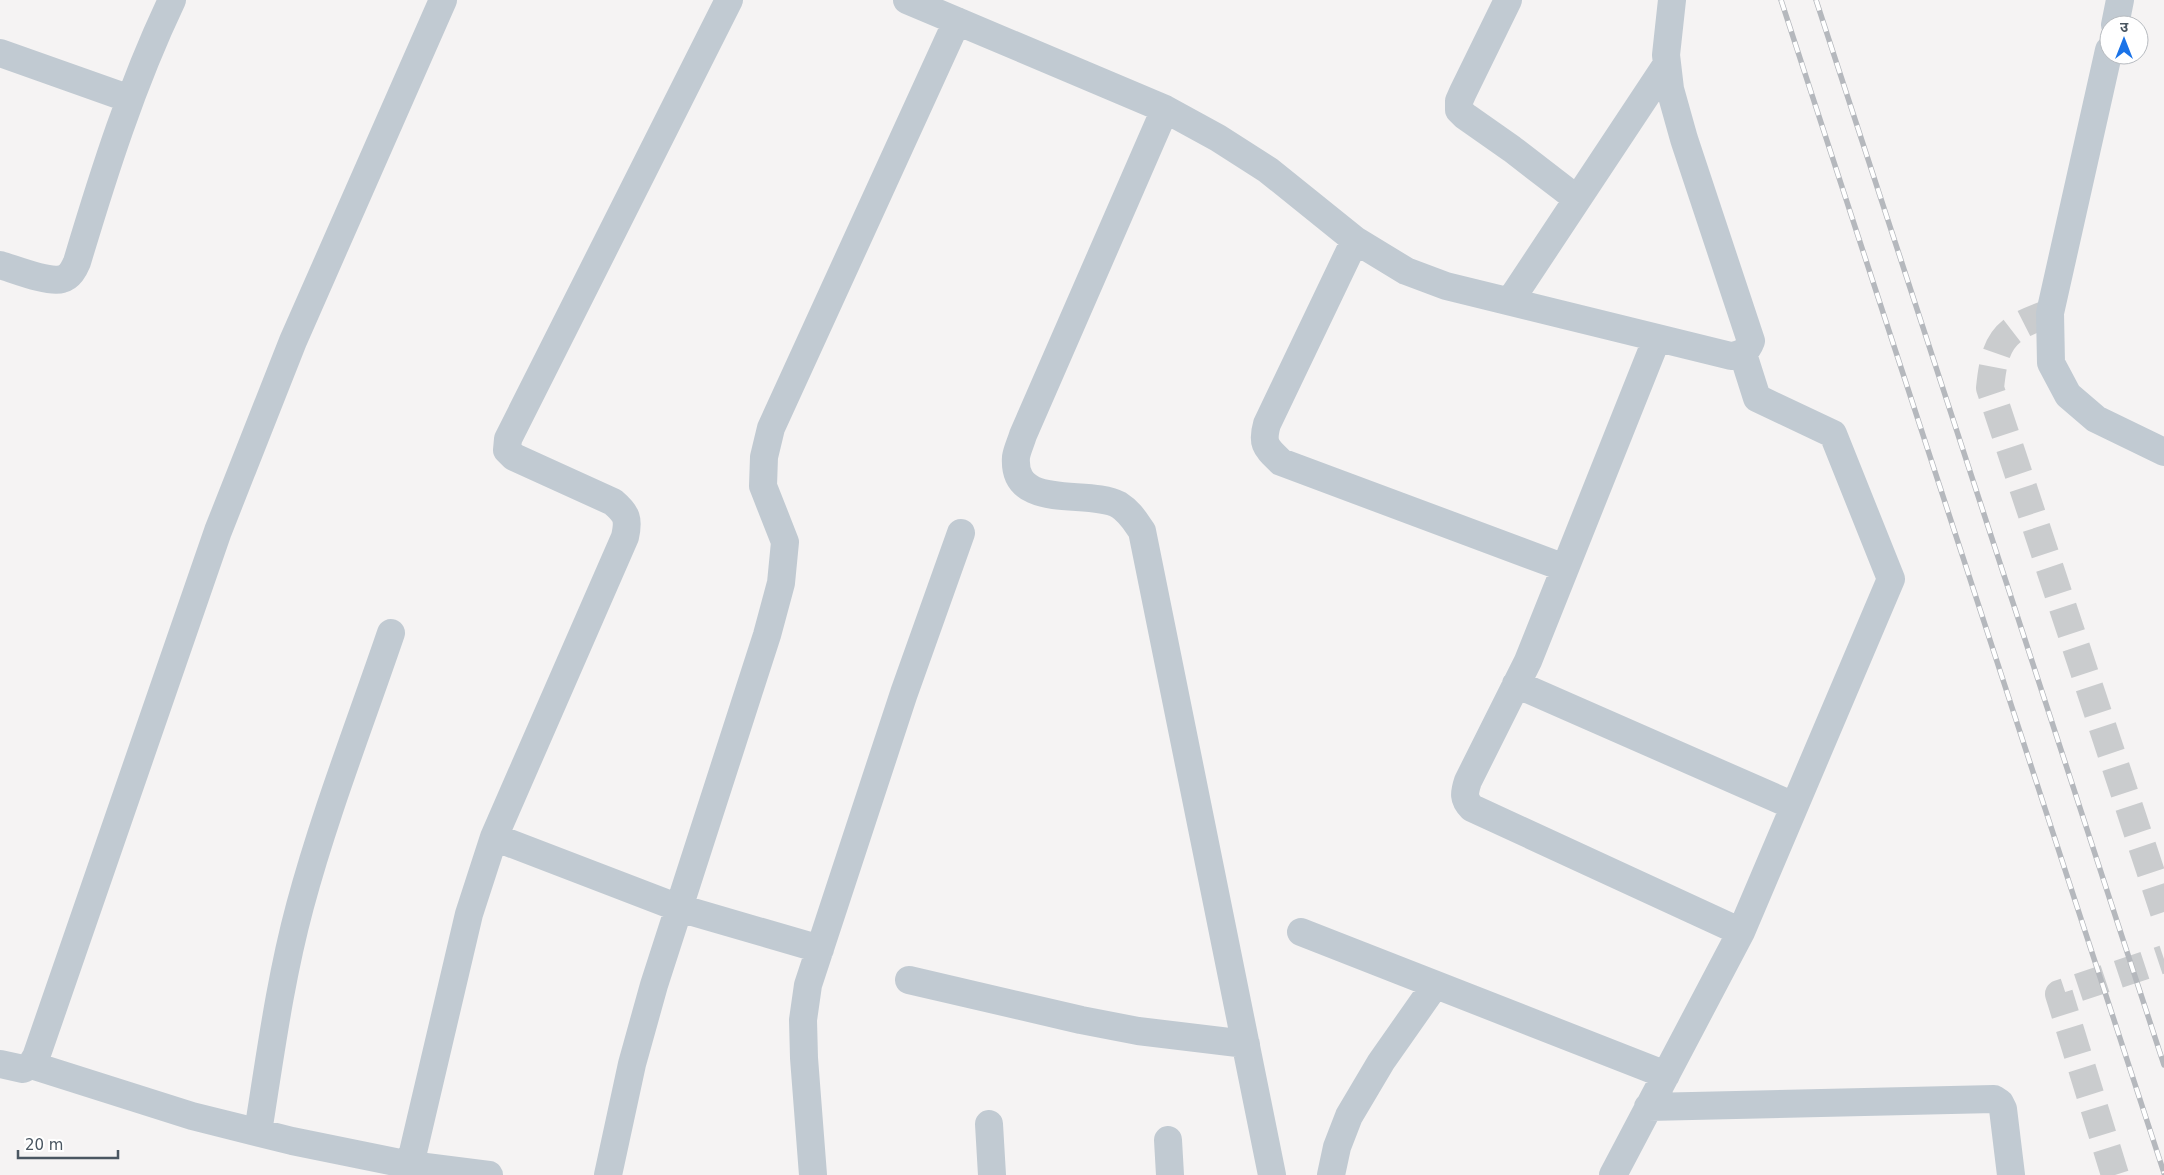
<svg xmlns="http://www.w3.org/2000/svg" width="2164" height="1175" font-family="'DejaVu Sans','Noto Sans Devanagari',sans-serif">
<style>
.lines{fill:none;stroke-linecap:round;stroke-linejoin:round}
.minor-tunnel{stroke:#caccce;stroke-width:28;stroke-dasharray:28 14;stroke-linecap:butt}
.minor{stroke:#c1cad2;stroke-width:28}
.rail-casing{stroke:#b5b8bd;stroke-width:5.5}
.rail{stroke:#fff;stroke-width:4;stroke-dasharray:11;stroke-linecap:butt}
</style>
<rect width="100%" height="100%" fill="#f5f3f3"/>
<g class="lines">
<!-- minor-tunnel -->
<path class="minor-tunnel" d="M2050 313C2004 329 1995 339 1990 388L2164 912
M2115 1175 2059 994 2164 959"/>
<!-- minor -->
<path class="minor" d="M907 0 1165 109 1218 138 1268 170 1355 240 1406 271 1446 286 1731 356C1742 354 1747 352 1751 341L1684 139 1670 89 1666 55 1672 0
M1508 0 1463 92 1459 101V110L1465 116 1512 149 1577 199
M2115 25 2120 0
M2109 50 2050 313 2051 363 2068 395 2096 419 2164 452
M0 53 130 99
M1165 109 1023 435C1021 442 1017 450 1016 457 1012 512 1089 488 1119 505 1130 512 1135 521 1142 531L1272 1175
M1355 240 1267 424C1261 445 1267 448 1281 462L1565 568
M0 265C14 269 48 283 62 279 70 277 74 269 77 262 104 172 132 84 172 0
M1510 301 1667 64
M1657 338 1528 661 1468 781C1464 793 1463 799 1472 808L1741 932
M1516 684 1794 806
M494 837 679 908 820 949
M1301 932 1666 1075
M909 980 1081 1020 1138 1031 1246 1044
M0 1064 23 1069 31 1065 36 1057 218 531 293 341 443 0
M31 1065 192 1116 292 1141 410 1165 489 1175
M1648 1107 1994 1099 2000 1103 2003 1109 2011 1175
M989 1124 992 1175
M258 1132C270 1057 280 980 300 906 325 813 360 724 391 633
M1168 1140 1170 1175
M410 1165 469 914 494 837 625 537C629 519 627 514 613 502L514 457 507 450 508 439 729 0
M608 1175 632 1064 654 985 767 635 781 583 785 542 763 486 764 457 771 428 957 21
M813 1175 804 1058 803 1020 808 985 904 693 961 533
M1331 1175 1337 1147 1349 1116 1381 1062 1435 985
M1613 1175 1741 932 1891 579 1833 434 1757 398 1743 354"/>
<!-- rail casing -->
<g class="rail-casing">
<path id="rail" d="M1781 0 2164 1173
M1816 0 2164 1065"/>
</g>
<!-- rail -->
<use href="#rail" class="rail"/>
</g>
<!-- north arrow -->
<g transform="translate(2124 40)"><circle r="24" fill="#ffffff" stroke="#b7bbc0"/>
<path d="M0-4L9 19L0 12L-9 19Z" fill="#1a73e8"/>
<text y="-8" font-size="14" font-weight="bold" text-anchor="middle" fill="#4a5661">उ</text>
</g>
<!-- scale -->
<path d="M18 1150v8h100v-8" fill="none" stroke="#4a5661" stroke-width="2.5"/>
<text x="25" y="1150" font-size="15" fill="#4a5661" stroke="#ffffff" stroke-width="4" paint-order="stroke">20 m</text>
</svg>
